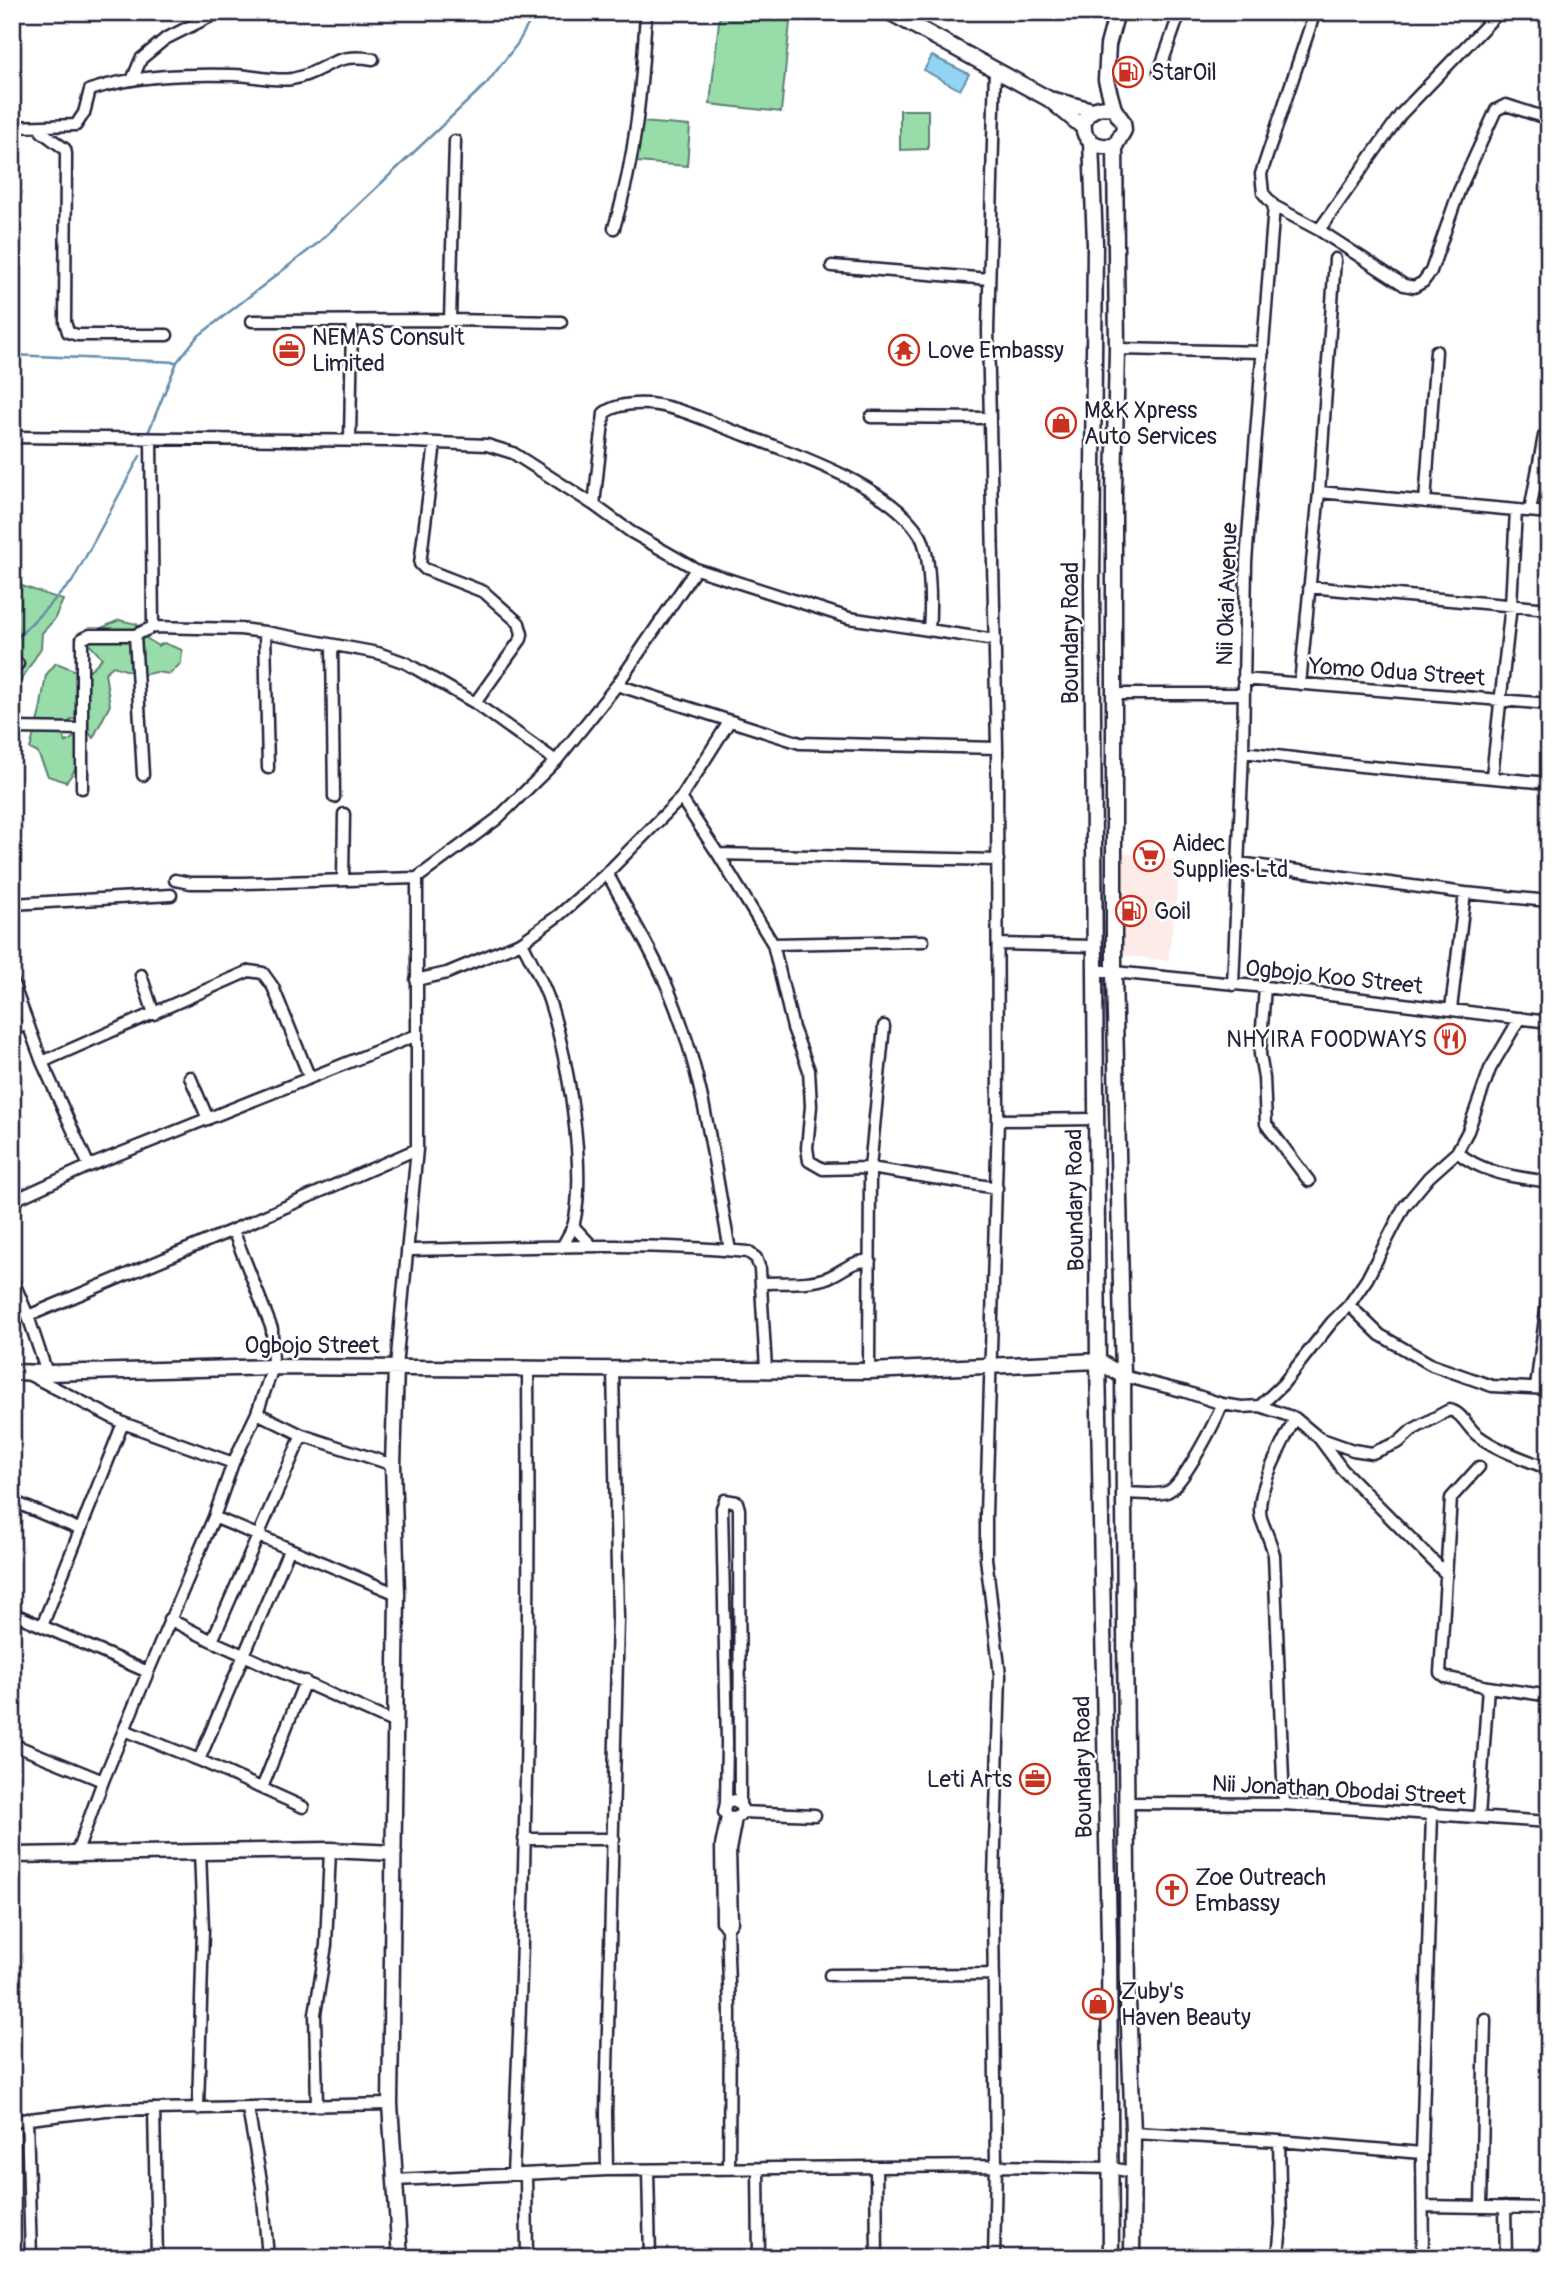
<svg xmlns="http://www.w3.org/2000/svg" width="1561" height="2270" font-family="Pangolin,sans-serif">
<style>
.built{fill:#fdebe8}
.green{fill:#98dda9;stroke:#5d8072;stroke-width:2}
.water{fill:#93d4f4;stroke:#668daa;stroke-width:2}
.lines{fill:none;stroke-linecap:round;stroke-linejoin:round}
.stream{stroke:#668daa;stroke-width:2.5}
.street-casing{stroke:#22223b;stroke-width:15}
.secondary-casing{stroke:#22223b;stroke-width:19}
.street{stroke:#fff;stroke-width:10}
.secondary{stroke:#fff;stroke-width:14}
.labels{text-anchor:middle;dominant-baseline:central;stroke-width:5;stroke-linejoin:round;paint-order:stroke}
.poi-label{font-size:23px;fill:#22223b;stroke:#fff;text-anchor:start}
.street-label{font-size:23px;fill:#22223b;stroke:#fff}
</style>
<rect width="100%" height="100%" fill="#fff"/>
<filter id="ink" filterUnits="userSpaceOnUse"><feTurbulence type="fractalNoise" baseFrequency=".0143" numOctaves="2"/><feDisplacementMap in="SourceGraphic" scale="14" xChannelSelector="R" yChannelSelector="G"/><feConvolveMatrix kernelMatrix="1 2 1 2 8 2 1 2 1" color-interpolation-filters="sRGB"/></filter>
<g filter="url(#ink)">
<!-- built -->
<path class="built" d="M1121 853 1181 861 1168 961 1122 955Z"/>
<!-- green -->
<path class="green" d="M720 12H791L781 112 710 104Z
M900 110H928V149L900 150Z
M641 122 690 126 687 166 637 162Z
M12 571 22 586 63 600 54 620 42 633 41 648 12 695Z
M119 620 137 624 139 633 158 646 164 643 182 650 181 663 170 674 156 672 142 675 113 666 105 673 110 705 93 738 80 720 71 719 62 735 66 743 79 733C82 754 80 766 66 782L48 776 38 753 30 749 40 711 46 675 56 663C79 670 82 682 102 658L87 642 99 629Z"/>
<!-- water -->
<path class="water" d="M932 56 969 74 960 90 924 70Z"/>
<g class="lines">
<!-- stream -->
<path class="stream" d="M12 355 177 362
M148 433 177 362 197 337 318 243 487 83 518 43 535 12
M12 643 72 582 140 456"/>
<!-- street casing -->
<g class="street-casing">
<path id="street" d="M1315 12 1261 174 1263 193 1274 206 1319 230 1404 285 1414 287 1423 282 1431 271 1459 191 1496 110 1506 105 1549 119
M1159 72 1180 12
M133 78 141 59 165 39 219 12
M12 127 76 125 84 113 90 90C135 75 186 74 233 75 253 75 273 82 292 79 328 72 330 52 373 59
M39 127 42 132 65 149 66 154 65 322 68 332 77 335H167
M614 228C636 158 642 85 646 12
M1319 230 1401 114 1499 12
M832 266 989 279
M450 320 455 141
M252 321 450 320 561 322
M1117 349 1263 352
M871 417 990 418
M12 437 388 441 487 445 513 453 594 505 631 532 696 569 849 618 995 640
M151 440 153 627
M350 441 352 321
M435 443 420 564 425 569 484 592 519 623 522 634 521 639 475 703
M1319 492 1549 513
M1425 502 1436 351
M594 505 604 413C616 404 635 403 650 404 678 407 705 420 731 430 785 450 889 484 920 535 931 553 931 607 929 630
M1530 511 1544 436
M1309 587 1549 609
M265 632 268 768
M332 645 334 797
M12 668 18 664
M1243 679 1549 704
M1300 684 1319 492 1335 259
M617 685 800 743 997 748
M1114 694H1243
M12 728 82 729
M1243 752 1361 766 1549 783
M143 775 135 635 153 627 240 629 265 632 378 653 406 663 475 703 556 761
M1492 776 1511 605 1516 510
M82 788V639L90 635H135
M681 798 718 854 998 860
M718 854 773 944 793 1028 809 1070 811 1106 807 1148 809 1161 823 1169 870 1168 997 1188
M1239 863 1465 893 1549 901
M607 873C629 914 654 953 671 996 704 1076 714 1166 730 1250
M343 879 344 814
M175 880 190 883H243L417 878 497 819 556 761 617 685 696 569
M12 904 171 895
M522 942C531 961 542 980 549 1000 567 1055 587 1167 574 1223 572 1231 566 1239 562 1247
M773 944 923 941
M998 944 1094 946
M1094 970 1265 987 1549 1022
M141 975 154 1014
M416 980 447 973 522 942 559 915 607 873 681 798 729 722
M12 981 42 1062 89 1166
M1233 985 1243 752 1246 562 1274 206
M1265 987 1260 1054 1264 1078 1266 1124 1309 1181
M1451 1009 1465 893
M12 1030 28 1024
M42 1062 249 971 263 973 273 987 309 1076
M190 1077 208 1119
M998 1120 1097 1119
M1457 1152C1483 1174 1516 1177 1549 1182
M12 1201 89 1166 417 1035
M573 1226 592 1246
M407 1250C521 1248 635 1241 748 1252L756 1258 760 1269 766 1369
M12 1278 28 1316 47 1373
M762 1283C783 1282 810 1285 829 1277 847 1269 847 1263 870 1260
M1349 1305 1380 1335 1432 1365 1492 1386 1549 1389
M28 1316 233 1230 417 1149
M396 1367 417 1149V878
M869 1371 870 1168 884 1026
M28 1374 123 1423 233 1463
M1123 1376 1186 1392 1222 1404 1242 1407 1260 1406 1295 1418 1319 1438 1342 1469 1447 1575
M1536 1388 1549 1287
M1260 1406 1283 1384 1332 1322 1349 1305 1367 1279 1404 1207 1429 1177 1457 1152 1468 1131 1490 1069 1520 1018
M257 1413 302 1435 393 1465
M1319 1438 1353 1450 1372 1453 1399 1442 1412 1430 1449 1410C1462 1412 1467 1427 1477 1435 1498 1451 1525 1459 1549 1469
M1123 1493C1136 1493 1155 1496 1167 1492 1182 1487 1216 1421 1222 1404
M12 1501 79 1529
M214 1517 397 1594
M12 1613 148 1672
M169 1619 212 1641 395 1723
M42 1626 123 1423
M212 1641 302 1435
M1488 1687 1544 1695 1549 1694
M124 1730 199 1760 303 1807
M12 1744 103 1781
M199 1760 289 1550
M262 1788 305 1681
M726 1803 727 1742 722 1508 725 1500 737 1502 739 1509 740 1803
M1128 1803 1284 1804 1549 1822
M1284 1804 1274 1555C1271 1542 1265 1530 1261 1518 1254 1492 1284 1442 1295 1418
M742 1812 815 1815
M727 1817 721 1846 722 1922 727 1929 730 2011 729 2169
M1479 1817 1488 1687 1445 1677 1440 1673 1451 1498 1479 1467
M524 1839H614
M77 1852 103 1781 148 1672 214 1517 233 1463 257 1413 273 1367 272 1329 233 1230
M727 1929 732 1922 730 1850 736 1818 740 1815 742 1808 735 1800 726 1803 724 1812 727 1817 736 1818
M830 1975 994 1974
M317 2105 315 2014 326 1945 330 1850
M154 2109 157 2258
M198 2109 203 1929 200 1851
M248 2109 262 2186 268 2258
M27 2119 31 2258
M12 2121 106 2110 390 2104
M1133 2133 1279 2141 1422 2153
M876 2167 877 2258
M758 2169 759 2258
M607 2170 606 2112 618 1618 613 1369
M648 2170 650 2258
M513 2174C526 1906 530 1637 528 1368
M526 2174 527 2258
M394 2180 607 2170 876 2167 996 2166 1111 2168 1132 2172
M1423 2206 1549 2208
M1481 2207 1485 2019
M1505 2207 1506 2258
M994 2258 996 2166 993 1912 1000 1675 986 1558V1514L998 1120 997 748 988 330 995 68
M1278 2258 1281 2224 1279 2141
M1423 2258 1422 2153 1432 1813"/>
</g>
<!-- secondary casing -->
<g class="secondary-casing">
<path id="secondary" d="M889 12 1049 99 1084 128
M1054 100 1092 110
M1114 109C1083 99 1072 137 1098 145 1103 147 1109 146 1115 146L1124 130 1123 122 1114 109 1106 80 1108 45 1117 12
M1091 141 1095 244 1092 586 1098 1361 1109 1942 1111 2258
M1115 146 1117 349 1114 492V972L1123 1376 1128 2000 1133 2133 1132 2258
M396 1367 393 1465 397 1594 390 2104 400 2258
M12 1372 47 1373 273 1367 869 1371 1098 1361 1123 1376
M12 1855 330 1850 394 1853"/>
</g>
<!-- street -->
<use href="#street" class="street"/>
<!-- secondary -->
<use href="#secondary" class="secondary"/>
</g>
</g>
<!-- icons -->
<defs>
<g id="fuel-ring" transform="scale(1.575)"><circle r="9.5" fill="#fff" stroke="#c8321e" stroke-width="1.5"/><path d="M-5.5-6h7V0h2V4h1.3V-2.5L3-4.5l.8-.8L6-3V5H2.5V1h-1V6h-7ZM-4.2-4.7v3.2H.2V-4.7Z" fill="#c8321e"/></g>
<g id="office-ring" transform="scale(1.575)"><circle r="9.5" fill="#fff" stroke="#c8321e" stroke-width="1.5"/><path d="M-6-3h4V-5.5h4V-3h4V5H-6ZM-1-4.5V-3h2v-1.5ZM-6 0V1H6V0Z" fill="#c8321e"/></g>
<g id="temple-ring" transform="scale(1.575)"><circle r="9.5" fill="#fff" stroke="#c8321e" stroke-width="1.5"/><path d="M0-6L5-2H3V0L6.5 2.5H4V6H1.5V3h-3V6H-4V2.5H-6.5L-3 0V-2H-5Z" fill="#c8321e"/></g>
<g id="shop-ring" transform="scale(1.575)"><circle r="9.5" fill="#fff" stroke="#c8321e" stroke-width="1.5"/><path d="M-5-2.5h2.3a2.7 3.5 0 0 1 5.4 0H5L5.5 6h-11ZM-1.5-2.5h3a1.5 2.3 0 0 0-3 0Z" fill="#c8321e"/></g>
<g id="supermarket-ring" transform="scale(1.575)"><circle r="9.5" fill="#fff" stroke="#c8321e" stroke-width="1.5"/><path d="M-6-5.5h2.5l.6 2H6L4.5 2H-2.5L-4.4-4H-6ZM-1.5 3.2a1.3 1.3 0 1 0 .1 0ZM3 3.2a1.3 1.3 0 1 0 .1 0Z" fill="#c8321e"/></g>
<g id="restaurant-ring" transform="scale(1.575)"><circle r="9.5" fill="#fff" stroke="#c8321e" stroke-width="1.5"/><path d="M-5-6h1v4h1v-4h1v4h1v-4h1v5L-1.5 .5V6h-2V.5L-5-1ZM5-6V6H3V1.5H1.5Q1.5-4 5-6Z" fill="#c8321e"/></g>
<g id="church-ring" transform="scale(1.575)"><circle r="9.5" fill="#fff" stroke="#c8321e" stroke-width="1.5"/><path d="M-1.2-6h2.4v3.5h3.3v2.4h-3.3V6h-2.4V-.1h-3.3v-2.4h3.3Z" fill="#c8321e"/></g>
</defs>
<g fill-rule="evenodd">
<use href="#fuel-ring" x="1128" y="72"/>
<use href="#office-ring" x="289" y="350"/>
<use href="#temple-ring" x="904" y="350"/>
<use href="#shop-ring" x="1061" y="423"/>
<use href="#supermarket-ring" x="1149" y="856"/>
<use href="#fuel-ring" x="1131" y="911"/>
<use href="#restaurant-ring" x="1450" y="1039"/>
<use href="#office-ring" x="1035" y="1779"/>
<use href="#church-ring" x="1172" y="1890"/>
<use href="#shop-ring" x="1098" y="2004"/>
</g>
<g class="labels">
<!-- poi labels -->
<g class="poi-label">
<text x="1151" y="72">StarOil</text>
<text x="312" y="337">NEMAS Consult<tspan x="312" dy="26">Limited</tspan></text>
<text x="927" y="350">Love Embassy</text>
<text x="1084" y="410">M&amp;K Xpress<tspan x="1084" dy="26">Auto Services</tspan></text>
<text x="1172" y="843">Aidec<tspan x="1172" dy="26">Supplies Ltd</tspan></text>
<text x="1154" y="911">Goil</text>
<text x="1427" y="1039" text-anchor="end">NHYIRA FOODWAYS</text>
<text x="1012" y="1779" text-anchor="end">Leti Arts</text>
<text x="1195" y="1877">Zoe Outreach<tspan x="1195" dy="26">Embassy</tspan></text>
<text x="1121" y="1991">Zuby's<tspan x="1121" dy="26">Haven Beauty</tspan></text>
</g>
<!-- street labels -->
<g class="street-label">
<text transform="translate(1227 594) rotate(-88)">Nii Okai Avenue</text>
<text transform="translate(1070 633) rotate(-90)">Boundary Road</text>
<text transform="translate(1397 672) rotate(4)">Yomo Odua Street</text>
<text transform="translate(1334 977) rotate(6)">Ogbojo Koo Street</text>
<text transform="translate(1075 1200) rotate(-91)">Boundary Road</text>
<text x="312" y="1345">Ogbojo Street</text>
<text transform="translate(1083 1767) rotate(-91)">Boundary Road</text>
<text transform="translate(1339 1790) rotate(3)">Nii Jonathan Obodai Street</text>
</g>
</g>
<!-- margin -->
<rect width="1561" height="2270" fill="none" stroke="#fff" stroke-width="42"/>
<rect x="21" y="21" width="1519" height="2228" fill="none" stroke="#22223b" stroke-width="2.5" filter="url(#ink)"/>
</svg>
